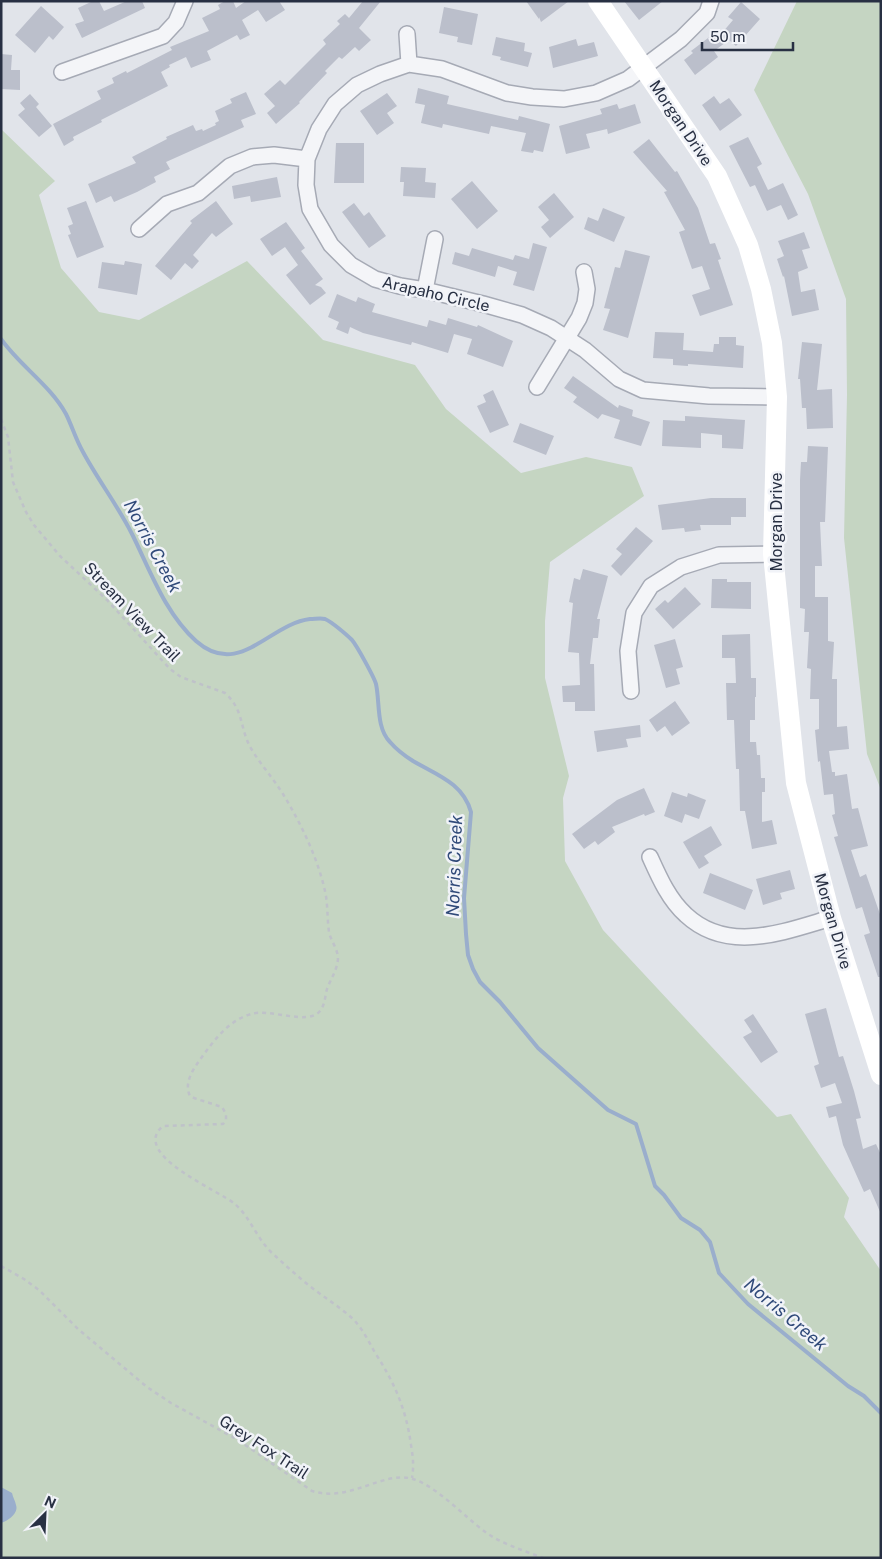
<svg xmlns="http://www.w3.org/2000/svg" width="882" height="1559" font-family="'Public Sans',sans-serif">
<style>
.green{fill:#c5d5c2}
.water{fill:#9aaecc}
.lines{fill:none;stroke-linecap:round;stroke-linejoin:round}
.stream{stroke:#9aaecc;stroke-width:4}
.building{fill:#bbbfcb}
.street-casing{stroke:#a6aab5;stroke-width:18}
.path{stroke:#bfc2c9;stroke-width:2.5;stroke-dasharray:4 4;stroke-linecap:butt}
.street{stroke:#f4f5f8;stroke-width:15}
.secondary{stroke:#fff;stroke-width:20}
.labels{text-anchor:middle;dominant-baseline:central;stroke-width:5;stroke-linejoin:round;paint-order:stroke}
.street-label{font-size:16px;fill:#283043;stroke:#f1f3f8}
.water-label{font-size:18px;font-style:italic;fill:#304a79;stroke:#f1f3f8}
</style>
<rect width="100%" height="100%" fill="#e1e4ea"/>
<!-- green -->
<path class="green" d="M797 1H881V790L867 754 844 538 847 395 846 299 808 194 754 90Z
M1 129 55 181 39 195 61 268 99 312 139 320 247 261 323 340 415 365 446 409 521 473 586 457 632 467 644 496 550 562 545 621V678L569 776 563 798 565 861 603 930 777 1117 791 1114 849 1198 844 1217 881 1271V1558H1Z"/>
<!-- water -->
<path class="water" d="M1 1487 12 1493C13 1498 15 1500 16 1505 19 1513 8 1521 1 1523Z"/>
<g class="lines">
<!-- stream -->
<path class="stream" d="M1 339C20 366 50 385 66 414 72 426 76 440 83 452 98 480 118 506 132 534 150 570 165 613 196 641 239 679 269 624 310 619 315 619 321 618 325 619 332 622 347 635 352 640 357 646 374 677 376 684 380 702 376 728 390 742 396 749 405 756 413 761 437 775 463 783 471 812L464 898 466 934 468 955 473 969 480 982 500 1002 538 1048 608 1110 636 1124 655 1186 664 1195 681 1218 700 1230 710 1242 719 1273 748 1304 848 1386 864 1396 881 1413"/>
</g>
<!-- building -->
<path class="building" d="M93 1H99L104 11 127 1H142L145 8 82 38 75 24 84 21 78 8Z
M225 1H233L236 8 246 1H279L285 10 266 22 258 10 242 20 250 35 240 40 237 35 207 51 211 60 191 68 186 57 169 65 170 67 161 72 168 86 101 120 102 122 73 137 74 140 64 146 53 124 101 99 97 91 114 83 112 78 126 71 127 73 172 50 170 47 209 31 202 18 220 9 218 5Z
M363 1H381L359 28 371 40 359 51 355 47 342 59 339 57 325 71 327 73 299 102 300 103 276 124 267 113 275 106 264 94 280 80 285 85 326 44 323 40 340 24 337 21 345 14 349 18Z
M526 1H569L541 22 539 17V19Z
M624 1H663L639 20Z
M741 2 760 19 736 46 729 40 714 51 718 57 695 75 684 60 693 53 691 51 712 35 716 40 733 20 728 17Z
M41 6 64 27 53 40 49 36 35 53 15 35Z
M444 7 478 14 472 45 457 42 458 37 439 33Z
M496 37 525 43 524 51 532 53 528 67 500 60 501 57 492 55Z
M576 39 578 46 594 42 598 56 553 68 549 47Z
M1 54 12 55 11 70H20V90L1 89Z
M418 88 449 96 447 104 518 120 519 116 550 124 543 152 534 150 533 153 521 151 526 133 491 126 489 134 443 124 442 128 421 123 425 105 415 103Z
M246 92 256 114 241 120 244 127 166 162 170 169 154 177 156 182 137 192 114 202 111 196 96 203 88 184 136 163 132 157 167 139 166 137 193 125 196 131 202 129 203 131 216 125 215 123 219 121 215 111 232 103 230 99Z
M387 93 397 106 387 113 394 123 377 135 360 111Z
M30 94 39 104 36 107 52 126 39 137 18 115 25 109 20 103Z
M714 96 720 104 729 98 742 115 720 131 702 105Z
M617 104 619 109 635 104 641 123 608 134 607 129 586 134 590 148 566 154 559 126 602 114 600 109Z
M748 137 762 164 757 167 768 190 783 183 798 215 788 220 781 205 767 211 755 185 750 187 729 146Z
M649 139 675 172 677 171 698 208 710 244 715 243 721 259 718 260 733 305 700 316 692 295 710 289 702 266 692 269 679 232 685 230 664 192 667 191 633 152Z
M336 143H364V183H334Z
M401 167 426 168 425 182 436 183 435 198 403 196 404 182H400Z
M277 177 281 197 251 202 250 196 234 199 232 186Z
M472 181 498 211 477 229 451 199Z
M554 193 574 217 550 238 541 227 549 220 538 207Z
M86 201 104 247 77 258 68 235 71 234 68 226 73 224 67 208Z
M216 201 233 224 216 237 212 233 193 255 199 261 192 269 185 263 171 280 155 266 192 223 190 221Z
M354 203 364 216 369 212 386 236 369 248 342 212Z
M603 208 625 217 614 242 584 229 588 217 598 221Z
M286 222 305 248 301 251 323 279 315 285 321 287 326 293 310 305 286 275 298 265 285 247 272 256 260 239Z
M804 232 810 248 802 250 808 268 798 272 801 292 815 289 819 310 792 316 784 276 783 277 777 259 784 256 778 241Z
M533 243 547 247 534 291 513 285 517 272 498 266 495 277 452 264 455 252 469 256 472 248 513 260 515 255 529 259Z
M625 250 650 256 628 338 603 330 610 309 604 308 615 267 620 268Z
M125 261 142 264 137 295 98 288 102 262 124 265Z
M337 294 356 302 358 297 375 304 372 312 427 327 429 320 446 325 448 318 477 327 478 325 513 341 503 367 467 354 472 339 454 334 448 353 412 342 411 345 363 333 350 327 348 334 336 329 339 322 328 317Z
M655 332 684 333 683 350 713 352 714 344H719V337H736V345L744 346 743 368 688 364V366L673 365V359L653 358Z
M802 342 822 344 817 390 832 389 833 428 807 429 806 408H802L800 379H798Z
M573 376 618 408 619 405 633 410 632 416 650 422 641 446 614 438 620 420 602 414 598 419 573 402 577 397 564 388Z
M493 390 509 425 490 433 477 406 486 402 483 395Z
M685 416 745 420 743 449 722 448V435L701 433V448L662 446 663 420 685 421Z
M520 423 554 436 546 455 513 442Z
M808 446 828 447 825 522H820L822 566H815V597H828V641L834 642 832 679H837V727L847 726 849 749 829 751 832 772H835V776L847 774 852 809 858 808 868 846 851 850 860 877 866 874 881 917V977H878L864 935 870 933 862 907 856 909 834 837 838 836 832 815 835 814 833 794 824 795 820 761 818 762 815 730 819 729V699H810L811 669 807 668 809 632H804L805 609 800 608V480L801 462H807Z
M711 498H746V517H731V525H700L701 530 685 532 684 528 662 530 658 505Z
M636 527 653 541 621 576 611 566 622 554 616 549Z
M583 569 608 576 597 619H600L598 638H593L590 664H594L595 711H575V702H563L562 686 580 685 579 653 568 652 573 603 569 602 574 578 580 580Z
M712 579H727V582H751V609L711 608Z
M685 587 701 604 673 629 655 609 665 600 668 603Z
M750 634 751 678H756V697H755V720H750V742H756L757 755H760L761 778H765V792H762V822L772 820 777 844 752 849 745 811H740L739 769H736L734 720H727L726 683H736L735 658H722V635Z
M675 639 683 667 676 669 680 684 666 688 654 645Z
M675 701 690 723 672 736 665 726 657 732 649 720Z
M640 725 641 737 626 739 628 747 597 752 594 731Z
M644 788 655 812 645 816 644 814 612 827 615 832 598 845 595 841 584 849 572 834 617 800Z
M672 792 687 797 688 793 706 800 699 819 685 814 682 823 664 816Z
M711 826 722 845 704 856 709 863 699 869 683 842Z
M790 870 795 889 780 893 782 899 763 905 756 879Z
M710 873 753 890 745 910 703 893Z
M826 1008 839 1057 843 1056 854 1091 861 1118 856 1119 863 1149 876 1144 881 1155V1214L870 1189 864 1192 843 1145 836 1116 829 1118 826 1107 842 1103 835 1083 821 1088 814 1066 819 1064 805 1014Z
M753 1014 778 1052 761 1063 743 1037 752 1032 744 1020Z"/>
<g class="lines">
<!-- street casing -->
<g class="street-casing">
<path id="street" d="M711 1 707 13 681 39 628 79 596 93 564 99 532 97 507 93 442 69 409 64 380 74 357 85 335 104 319 129 307 159 306 185 310 209 331 245 351 265 375 279 400 286 425 290 483 304 522 315 551 328 585 350 619 379 643 390 709 396 777 397
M407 34 409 64
M62 72 163 36 176 22 185 1
M139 229 167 204 198 193 230 166 252 157 274 155 307 159
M425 290 435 239
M537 387 579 318 585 303 587 289 584 272
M631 691 628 651 634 613 651 586 681 567 719 555 773 554
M650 857C659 877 669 900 686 915 728 954 783 932 831 918"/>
</g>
<!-- path -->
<path class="path" d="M1 419 8 437 13 482 26 512 34 525 60 556 107 600 170 669 181 677 225 693C245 711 239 729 252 750 261 765 273 778 283 794 301 824 317 856 325 891 328 904 327 918 329 932 331 941 337 948 338 957 338 969 331 978 327 989 325 996 325 1005 320 1011 308 1026 270 1008 251 1014 227 1021 213 1042 199 1061 192 1071 184 1084 190 1096L194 1098 222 1107 226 1114V1120L223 1124 163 1126C129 1154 220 1191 235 1204 250 1217 256 1237 271 1252 284 1264 297 1276 311 1287 325 1298 340 1307 353 1319 362 1328 368 1340 374 1351 394 1382 406 1408 411 1445 413 1457 414 1466 412 1478
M1 1266 24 1279 39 1290 78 1329 147 1387 171 1403 238 1440 312 1491C350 1503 383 1470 413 1479 436 1486 464 1516 484 1531 501 1544 523 1550 543 1558"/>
<!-- street -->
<use href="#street" class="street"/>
<!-- secondary -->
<path class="secondary" d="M598 1 717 176 748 245 761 289 772 343 777 397 773 554 796 783 831 918 881 1075"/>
</g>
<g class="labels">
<!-- street labels -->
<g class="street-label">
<text transform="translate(681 123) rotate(56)">Morgan Drive</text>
<text transform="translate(436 294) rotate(13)">Arapaho Circle</text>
<text transform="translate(776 522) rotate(-90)">Morgan Drive</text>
<text transform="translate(132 612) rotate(46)">Stream View Trail</text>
<text transform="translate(833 921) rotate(74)">Morgan Drive</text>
<text transform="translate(264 1447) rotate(33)">Grey Fox Trail</text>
</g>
<!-- water labels -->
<g class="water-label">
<text transform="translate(153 546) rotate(62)">Norris Creek</text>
<text transform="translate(454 866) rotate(-88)">Norris Creek</text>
<text transform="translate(786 1314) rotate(40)">Norris Creek</text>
</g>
</g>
<!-- border -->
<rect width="882" height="1559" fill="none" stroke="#283043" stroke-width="5"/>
<!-- north arrow -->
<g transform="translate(45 1514) rotate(24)" stroke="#f1f3f8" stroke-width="4" paint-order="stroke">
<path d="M0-4L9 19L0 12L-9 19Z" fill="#283043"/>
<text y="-8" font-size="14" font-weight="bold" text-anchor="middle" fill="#283043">N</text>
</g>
<!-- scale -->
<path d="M702 42v8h91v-8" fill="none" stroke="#283043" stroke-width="2.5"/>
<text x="710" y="42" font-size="15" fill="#283043" stroke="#f1f3f8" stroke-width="4" paint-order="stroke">50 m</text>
</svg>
